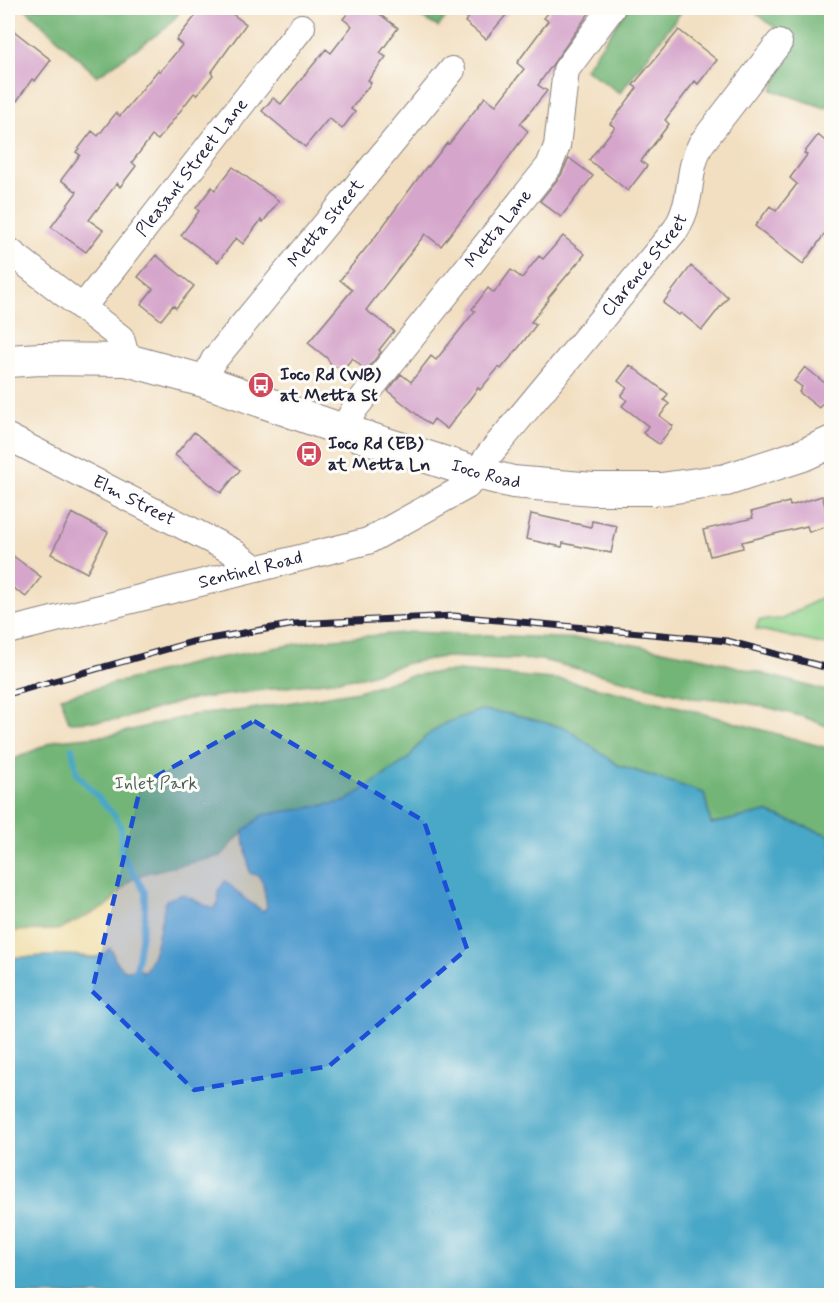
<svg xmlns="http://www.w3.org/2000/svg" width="839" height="1303" font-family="Mynerve,sans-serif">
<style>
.green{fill:#8fd38b;stroke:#587a63;stroke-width:1.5}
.forest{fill:#73b577;stroke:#4a6c59;stroke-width:1.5}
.sand{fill:#eeda9e;stroke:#887e6c;stroke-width:1.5}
.water{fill:#49a7c7;stroke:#366481;stroke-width:1.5}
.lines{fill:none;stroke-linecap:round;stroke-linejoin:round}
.stream{stroke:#49a7c7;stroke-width:6}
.building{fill:#d5a5cb}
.minor-casing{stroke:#8a807e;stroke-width:28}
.major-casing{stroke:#8a807e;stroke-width:34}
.minor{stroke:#fff;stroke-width:26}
.major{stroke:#fff;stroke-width:32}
.rail-casing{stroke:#22223b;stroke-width:7}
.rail{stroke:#fdfcf7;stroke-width:4.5;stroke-dasharray:14;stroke-linecap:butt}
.marked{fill:#1d4ed8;fill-opacity:0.2;stroke:#1d4ed8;stroke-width:4.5;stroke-dasharray:12 8;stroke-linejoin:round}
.labels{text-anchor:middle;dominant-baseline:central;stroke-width:6;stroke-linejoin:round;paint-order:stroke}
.street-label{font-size:18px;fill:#22223b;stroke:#fdfcf7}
.poi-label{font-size:18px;font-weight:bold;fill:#22223b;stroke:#fdfcf7;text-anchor:start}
.park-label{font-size:18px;fill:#486057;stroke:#fdfcf7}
</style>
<rect width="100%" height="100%" fill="#fdfcf7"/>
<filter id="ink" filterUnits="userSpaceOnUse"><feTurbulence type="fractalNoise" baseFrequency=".0167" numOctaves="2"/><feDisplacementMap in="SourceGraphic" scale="12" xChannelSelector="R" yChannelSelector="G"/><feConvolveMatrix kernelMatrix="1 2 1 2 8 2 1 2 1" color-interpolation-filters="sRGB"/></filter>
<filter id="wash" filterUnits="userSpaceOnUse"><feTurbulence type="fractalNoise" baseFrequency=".008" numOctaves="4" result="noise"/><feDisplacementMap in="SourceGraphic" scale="24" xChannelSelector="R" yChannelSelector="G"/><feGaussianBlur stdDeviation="1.35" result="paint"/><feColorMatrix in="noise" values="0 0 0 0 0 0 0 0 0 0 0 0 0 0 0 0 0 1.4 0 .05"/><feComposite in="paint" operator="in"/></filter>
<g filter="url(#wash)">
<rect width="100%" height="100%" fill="#f2dfc1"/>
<!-- green -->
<path class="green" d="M831 592V646L756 629 759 620 783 619Z"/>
<!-- forest -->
<path class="forest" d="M25 8H183L166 28 97 76Z
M405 8H453L438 27Z
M628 8H684L620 93 585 69Z
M749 8H831V101L826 108 772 90 794 42Z
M412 632 608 640 704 658 831 692V728L804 717 766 707 727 699H698L542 660 443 657 408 663 362 677 187 700 118 720 69 722 61 697 201 661 313 641Z
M458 671 564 680 679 707 831 749V836L766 812 711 824 704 793 618 765 598 752 425 737 408 759 345 802 263 815 243 832 221 856 146 873 131 880 107 906 58 930 8 931V762L57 740 111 735 192 715 246 710 358 691 413 675Z"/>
<!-- sand -->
<path class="sand" d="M243 832 250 873 259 876 263 884 267 907 263 911 245 899 225 881 219 902 213 909 161 920C158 939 155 955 144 972L139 969 124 971 115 960 113 951C93 962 86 954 66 955 46 956 27 957 8 958V931L58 930 107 906 131 880 146 873 221 856Z"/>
<!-- water -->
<path class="water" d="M480 710 511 714 566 728 618 765 704 793 711 824 766 812 831 836V1295H8V958L70 955 92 958 102 956 110 948 115 960 124 970 139 969 144 972C159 950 159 925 166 900L182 894 213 909 219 902 218 891 225 881 245 899 263 911 267 907 263 884 259 876 250 873 243 832 263 815 345 802 408 759 425 737 445 723Z"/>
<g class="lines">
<!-- stream -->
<path class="stream" d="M72 748 77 774 115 816 121 827V853L145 892V915L135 975"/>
</g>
<g id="blocks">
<!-- building -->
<path class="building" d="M202 8H224L246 24 211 73 213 75 197 95 194 93 158 140 152 136 132 162 136 166 120 187 117 183 89 220 103 230 86 252 51 227 77 192 61 180 80 155 76 152 92 131 98 136 116 113 120 116 158 70 160 72 182 45 176 40Z
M352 8H371L398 28 380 53 386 57 368 80 371 83 351 109 355 112 342 129 329 118 305 147 262 111 273 98 281 104 326 49 331 53 352 26 343 19Z
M476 8H512L486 39 465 22Z
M552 8H582L589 13 538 85 547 91 520 124 528 131 494 178 441 246 425 234 366 310 394 331 379 350 381 352 366 371 352 358 344 369 332 366 327 358 308 343 352 290 340 280 375 237 427 166 428 167 447 143 449 144 485 97 496 105 524 69 517 63 548 21 544 18Z
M679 30 717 60 698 84 695 81 665 120 669 124 641 161 647 166 628 191 589 160 615 127 610 124 637 88 633 85Z
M14 31 51 60 35 81 32 79 17 101 8 94V40Z
M818 135 831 146V225L803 264 755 226 770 206 776 211 797 184 790 178 807 155 804 153Z
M569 158 593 176 561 217 540 201 561 175Z
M233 167 279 201 263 222 261 220 243 244 236 238 218 262 181 235 199 211 196 208 212 187 215 190Z
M563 236 585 254 548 298 549 299 531 322 536 325 520 346 501 369 499 367 480 390 478 388 447 429 434 419 430 425 389 392 388 391 401 374 411 382 431 356 436 360 475 311 472 309 488 288 494 293 511 270 522 278 539 256 543 259Z
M156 255 194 286 176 308 173 305 161 320 141 304 153 289 138 277Z
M691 266 728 297 702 330 681 313 679 315 663 303Z
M630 365 668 394 664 400 669 404 660 416 673 426 659 444 643 433 648 426 622 406 627 400 621 396 627 388 618 381Z
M805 367 831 388V392L819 408 799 392 802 387 794 381Z
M194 432 240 470 221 493 175 455Z
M822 496 831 525 809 532 807 526 742 542 743 548 710 556 703 530 753 518 751 512 789 502 790 506Z
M72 513 108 532 87 573 51 554Z
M531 514 591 527 592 521 617 526 611 553 563 543 562 547 526 539Z
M8 552 41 577 26 597 8 584Z"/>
</g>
</g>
<g filter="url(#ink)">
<use href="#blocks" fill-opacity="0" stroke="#8a807e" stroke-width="1.5"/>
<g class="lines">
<!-- minor casing -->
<g class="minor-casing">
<g id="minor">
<path d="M8 250 121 338 127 360"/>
<path id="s1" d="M83 307 302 27"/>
<path id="s2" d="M204 381 214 360 452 70"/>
<path id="s3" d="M343 430 355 408 549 166 557 146 566 70 612 8"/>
<path id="s4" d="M8 437 232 551 256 569"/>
<path id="s5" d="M8 631 368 541 467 486 488 456 676 229C695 198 685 174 701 144L779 43"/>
</g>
</g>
<!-- major casing -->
<g class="major-casing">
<g id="major">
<path id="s6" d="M8 361 40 359 127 360 204 381 343 430 477 473 513 482 593 489H661L726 480 803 455 832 442"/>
</g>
</g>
<!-- minor -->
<use href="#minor" class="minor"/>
<!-- major -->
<use href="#major" class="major"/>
<!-- rail casing -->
<g class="rail-casing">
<path id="rail" d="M8 694 192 642 295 624 454 616 727 641 832 669"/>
</g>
<!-- rail -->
<use href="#rail" class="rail"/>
</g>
</g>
<!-- marked area -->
<path class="marked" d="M254 721 424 821 467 949 329 1066 194 1090 92 991 141 785Z"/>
<!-- icons -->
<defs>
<g id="bus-disc" transform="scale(1.35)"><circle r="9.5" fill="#d1495b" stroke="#fdfcf7"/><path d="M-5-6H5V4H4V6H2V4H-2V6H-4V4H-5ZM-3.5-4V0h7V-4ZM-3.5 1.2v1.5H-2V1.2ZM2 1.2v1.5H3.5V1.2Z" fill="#fff"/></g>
</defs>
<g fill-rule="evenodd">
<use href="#bus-disc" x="261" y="385"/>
<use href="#bus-disc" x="309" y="454"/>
</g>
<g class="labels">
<!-- street labels -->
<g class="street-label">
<text stroke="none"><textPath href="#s1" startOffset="177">Pleasant Street Lane</textPath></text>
<text stroke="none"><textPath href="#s2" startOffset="200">Metta Street</textPath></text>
<text stroke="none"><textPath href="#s3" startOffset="255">Metta Lane</textPath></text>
<text stroke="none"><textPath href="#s5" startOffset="768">Clarence Street</textPath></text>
<text stroke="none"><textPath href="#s6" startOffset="496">Ioco Road</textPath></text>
<text stroke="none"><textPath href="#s4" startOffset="141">Elm Street</textPath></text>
<text stroke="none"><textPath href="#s5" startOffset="250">Sentinel Road</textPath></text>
</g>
<!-- poi labels -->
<g class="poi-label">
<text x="280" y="375">Ioco Rd (WB)<tspan x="280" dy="21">at Metta St</tspan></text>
<text x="328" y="444">Ioco Rd (EB)<tspan x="328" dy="21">at Metta Ln</tspan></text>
</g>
<!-- park labels -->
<g class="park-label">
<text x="156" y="784">Inlet Park</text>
</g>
</g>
<!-- margin -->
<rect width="839" height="1303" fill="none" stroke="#fdfcf7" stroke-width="30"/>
</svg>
